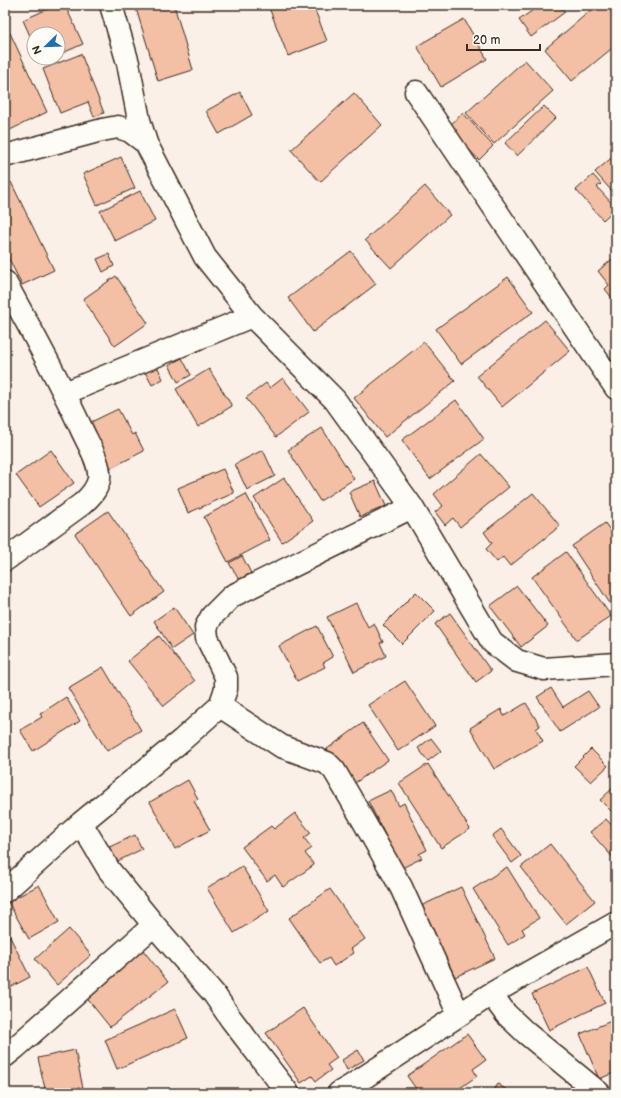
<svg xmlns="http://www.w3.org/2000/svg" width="621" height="1098" font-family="'Balsamiq Sans',sans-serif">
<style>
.building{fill:#f4c0a5;stroke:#3b2a1e}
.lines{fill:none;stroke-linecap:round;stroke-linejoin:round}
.minor-casing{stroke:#3b2a1e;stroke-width:25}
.minor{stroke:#fdfcf7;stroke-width:22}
</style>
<rect width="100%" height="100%" fill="#fbf0e7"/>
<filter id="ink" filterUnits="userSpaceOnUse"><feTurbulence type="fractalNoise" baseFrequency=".025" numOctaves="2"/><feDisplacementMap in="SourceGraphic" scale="8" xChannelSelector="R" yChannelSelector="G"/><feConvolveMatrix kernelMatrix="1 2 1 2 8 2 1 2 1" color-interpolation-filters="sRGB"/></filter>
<g filter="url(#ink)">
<!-- building -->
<path class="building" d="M57 5H65L83 44 58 55V34H34V45L23 20Z
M135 5H174L193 70 158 81Z
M268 5H313L327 41 288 56Z
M540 5H559L565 12 531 37 519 20Z
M597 5H614L616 7V45L572 81 545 49Z
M464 19 487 59 441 87 417 46Z
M10 33 47 112 10 130 5 118V36Z
M81 54 104 113 94 117 88 102 60 113 43 69Z
M525 60 553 91 494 144 466 113Z
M240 92 252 115 219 134 206 111Z
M354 93 382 125 320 182 291 150Z
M544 106 556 118 517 156 505 143Z
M463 113 493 146 479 160 448 127Z
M616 154V196L595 172Z
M121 157 135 188 97 205 83 174Z
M593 175 601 184 597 187 616 208 603 220 576 190Z
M11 182 54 270 22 285 5 251V185Z
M425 186 450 215 391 268 365 240Z
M140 191 155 221 115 241 100 211Z
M351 251 376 284 313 332 288 298Z
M109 254 114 266 103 272 97 259Z
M616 256V303L605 289 609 285 598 271Z
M116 276 148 323 115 346 83 299Z
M508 277 533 312 461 364 436 329Z
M545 320 570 351 502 407 477 376Z
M424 342 455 381 385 437 354 398Z
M182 358 191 375 178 382 169 365Z
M157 366 163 379 152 385 145 372Z
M209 369 232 406 198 427 176 389Z
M283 378 309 412 276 437 246 398 266 383 270 388Z
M456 400 484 439 430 479 402 440Z
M118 409 132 435 135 433 144 451 107 470 85 425Z
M322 428 354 479 320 501 288 450Z
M51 450 74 483 39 507 16 475Z
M263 450 275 476 247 490 235 464Z
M481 454 509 487 460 527 453 518 445 525 435 512 443 506 434 494Z
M223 469 234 493 188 513 178 488Z
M284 478 313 521 282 542 254 498Z
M375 481 386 506 360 517 349 492Z
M533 493 560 526 510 566 503 557 497 562 486 549 492 543 484 532Z
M246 494 270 540 228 562 204 517Z
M108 511 164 592 131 616 75 534Z
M605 523 616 539V611H615L572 546Z
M566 552 611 616 577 640 532 577Z
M242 556 251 573 239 580 229 563Z
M517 586 548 626 521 647 490 606Z
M416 592 435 611 402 644 383 625Z
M356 603 368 627 374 623 383 642 380 643 386 656 354 672 327 617Z
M174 607 193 635 172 649 154 621Z
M450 613 491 671 476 682 435 624Z
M317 626 333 657 323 663 325 667 297 681 279 646Z
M159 636 195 681 164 706 128 661Z
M103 667 141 730 107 751 68 688Z
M405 681 435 726 398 751 368 705Z
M551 688 563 707 588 691 599 707 560 732 537 697Z
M66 697 80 721 33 751 20 730 42 717 40 714Z
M526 703 540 726 536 729 543 741 494 769 470 728 501 709 504 716Z
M363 723 388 760 352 785 327 749Z
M431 738 441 751 428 761 418 748Z
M591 749 608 766 591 782 574 766Z
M428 764 470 829 441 848 399 783Z
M188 780 198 799 194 801 210 830 175 849 150 802Z
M614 787 616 789V816L600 800Z
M391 790 399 806 404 803 427 850 419 854 422 858 402 868 368 801Z
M295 813 311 833 304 838 312 848 305 853 314 865 283 887 275 875 267 881 242 847 271 826 274 829Z
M606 819 616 830V861L590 832Z
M501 829 521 856 512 863 492 836Z
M135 835 142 849 108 866 101 851Z
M550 844 595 901 566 924 521 867Z
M242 866 269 911 234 933 207 888Z
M507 867 539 918 522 929 525 934 508 945 473 889Z
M39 885 59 922 29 939 8 902Z
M461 887 495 958 455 977 421 906Z
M330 889 365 939 351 949 354 953 334 966 329 958 320 963 289 918Z
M5 927 30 977 5 990Z
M69 929 91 955 57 985 35 959Z
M143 950 168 982 110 1027 85 996Z
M588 967 605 1003 549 1030 532 994Z
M303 1008 337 1058 327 1065 331 1070 316 1081 312 1076 301 1083 266 1033Z
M175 1009 188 1038 117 1069 105 1040Z
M616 1019V1072L599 1079 580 1034Z
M467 1034 486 1060 473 1069 477 1076 453 1093H419L407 1076Z
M75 1050 84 1093H46L38 1058Z
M358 1050 364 1060 347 1070 342 1060Z
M498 1084 511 1093H492Z"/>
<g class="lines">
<!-- minor casing -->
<g class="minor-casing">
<path id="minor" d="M111 5 128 63 139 120 146 143 205 257 252 316 335 400 412 507 492 642 517 661 544 669 616 664
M416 92 616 388
M5 156 102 130 118 127 130 131 146 143
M5 282C31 330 58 378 81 428 87 442 101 463 99 479 97 490 90 497 82 504L5 560
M65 393 252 316
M220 706 281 746 327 763 334 770 351 799 401 887 459 1015
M81 823 109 870 154 925 214 994 231 1019 288 1093
M5 891 81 823 182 740 220 706 226 689V677L207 638 206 627 212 616 232 596 412 507
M491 994 506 1014 526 1033 599 1093
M5 1056 15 1048 154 925
M339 1093 351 1086 491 994 616 923"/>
</g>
<!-- minor -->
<use href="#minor" class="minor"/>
</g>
</g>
<!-- margin -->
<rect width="621" height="1098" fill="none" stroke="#fdfcf7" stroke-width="20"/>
<rect x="10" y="10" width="601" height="1078" fill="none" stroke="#3b2a1e" stroke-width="1.5" filter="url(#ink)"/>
<!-- north arrow -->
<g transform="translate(46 46) rotate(247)"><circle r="19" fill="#fdfcf7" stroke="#afa8a0"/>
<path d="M0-3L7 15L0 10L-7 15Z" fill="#1f6fb2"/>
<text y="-6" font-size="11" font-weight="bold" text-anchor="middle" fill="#3b2a1e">N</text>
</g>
<!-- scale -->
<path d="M467 44v6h73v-6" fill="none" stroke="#3b2a1e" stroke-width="2"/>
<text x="473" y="44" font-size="12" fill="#3b2a1e" stroke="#fdfcf7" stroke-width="3" paint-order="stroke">20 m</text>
</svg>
